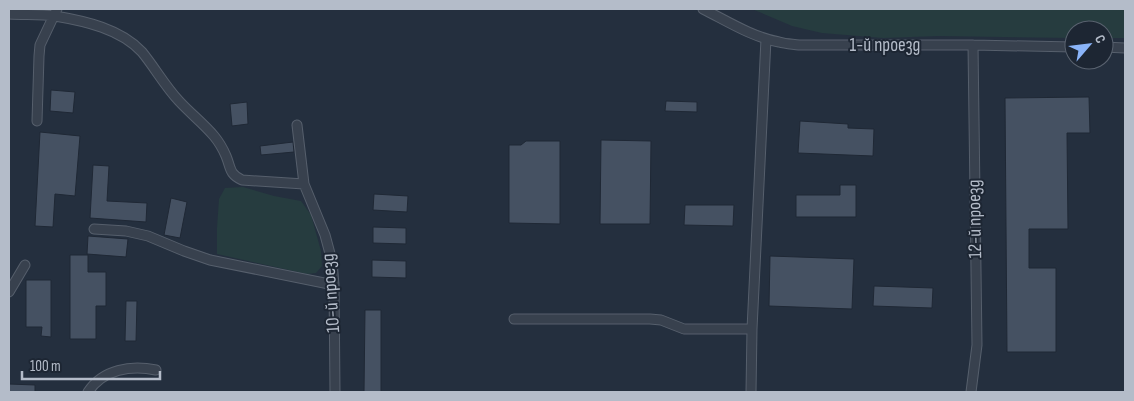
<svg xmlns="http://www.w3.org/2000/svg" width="1134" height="401" font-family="'Sofia Sans Condensed',sans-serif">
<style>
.green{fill:#263c3f}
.building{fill:#455162;stroke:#1f2835}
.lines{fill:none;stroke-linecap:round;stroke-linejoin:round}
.minor-casing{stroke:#565f6c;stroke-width:11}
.minor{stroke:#38414e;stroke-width:9}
.labels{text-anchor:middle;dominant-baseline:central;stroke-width:4;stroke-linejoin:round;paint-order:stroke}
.street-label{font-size:19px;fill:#b4bcc9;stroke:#1d2633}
</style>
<rect width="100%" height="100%" fill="#242f3e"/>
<!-- green -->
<path class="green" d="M752 9H1125V38H1104V30H1074V38L939 36 883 38 822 33 792 26Z
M243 187 274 196 301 201 311 215 321 251 322 266 316 273 307 274 217 254V228L219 199 225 188Z"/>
<!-- building -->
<path class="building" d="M51 90 75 92 73 113 50 111Z
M1089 97 1090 133H1067L1068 229H1029V268H1056V352H1007L1005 98Z
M666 101 697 102V112L665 111Z
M247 102 248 124 232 126 230 104Z
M800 121 848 124V128L874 129 873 156 798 153Z
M40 132 80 136 75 196 55 194 53 227 35 226Z
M601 140 651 141 650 224H600Z
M526 141H560V224L509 223V145H521Z
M293 142 294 152 261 155 260 146Z
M93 165 109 166 107 201 147 203 146 222 90 218Z
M840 185H856V217H796V195H840Z
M374 194 408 196 407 212 373 210Z
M171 198 187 202 180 238 164 235Z
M685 205H734L733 226 684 225Z
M373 227 406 228V244L373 243Z
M88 236 128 239 126 257 87 254Z
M70 255H88V272H106V306H96V339H70Z
M770 256 854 259 852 309 769 306Z
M372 260 406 261V278L372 277Z
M26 280H51V337L41 336 42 327H26Z
M874 286 933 288 932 308 873 306Z
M126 301H137L136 341H125Z
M365 310H381V392H364Z
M9 384 35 385V392H9Z"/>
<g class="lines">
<!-- minor casing -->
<g class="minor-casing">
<path id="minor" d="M703 9C727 21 752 37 779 42 786 44 792 44 799 45H973L1074 47
M9 14C24 15 40 14 55 16 85 21 121 29 142 52 155 68 165 86 179 101 190 113 204 124 214 136 219 142 223 149 226 156 231 168 229 174 242 180L304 184 325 235 332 261 334 285 335 392
M1104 47 1125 48
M37 121 39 56 40 45 57 9
M297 125 304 184
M94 229 126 231 148 236 184 251 210 260 334 285
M9 292 25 265
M514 319H650L661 320 684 329H752L766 39
M88 392C103 369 131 365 156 370
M751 392 752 329
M971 392 977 345 973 45"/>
</g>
<!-- minor -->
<use href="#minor" class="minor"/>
</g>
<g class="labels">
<!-- street labels -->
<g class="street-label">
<text x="885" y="45">1-й проезд</text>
<text transform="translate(975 219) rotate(-91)">12-й проезд</text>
<text transform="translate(331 293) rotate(-94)">10-й проезд</text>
</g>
</g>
<!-- border -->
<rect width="1134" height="401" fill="none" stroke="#b4bcc9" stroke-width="20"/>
<!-- north arrow -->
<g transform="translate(1089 45) rotate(62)"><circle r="24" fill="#1d2633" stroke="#59626f"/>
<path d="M0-4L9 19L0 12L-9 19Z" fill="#8ab4f8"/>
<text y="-8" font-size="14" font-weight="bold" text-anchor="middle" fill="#b4bcc9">С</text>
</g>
<!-- scale -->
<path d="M22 371v8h138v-8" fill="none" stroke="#b4bcc9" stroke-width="2.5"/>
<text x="30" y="371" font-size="15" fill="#b4bcc9" stroke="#1d2633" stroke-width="4" paint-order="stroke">100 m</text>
</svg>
